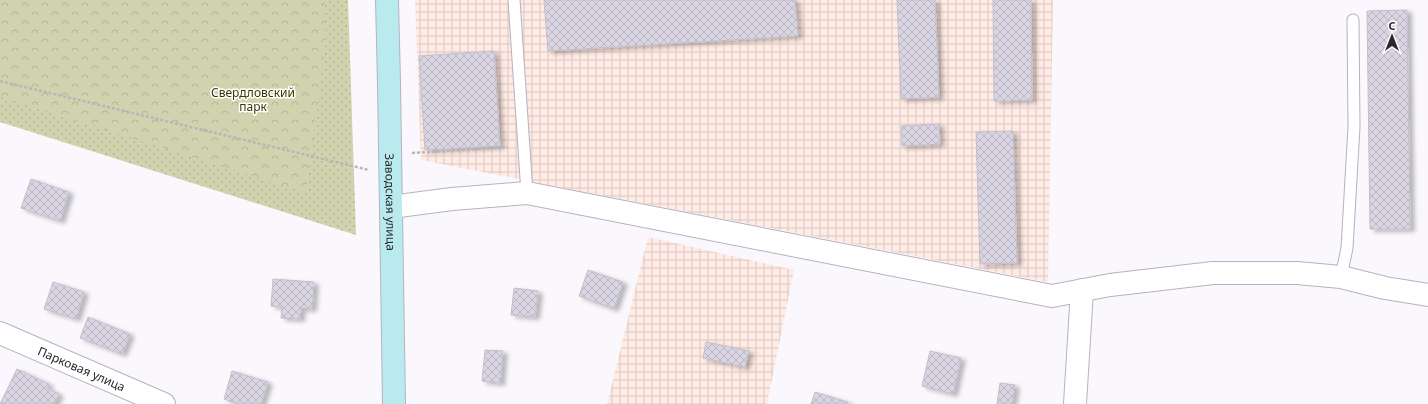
<svg xmlns="http://www.w3.org/2000/svg" width="1428" height="404" font-family="'Noto Sans',sans-serif">
<style>
.industrial{fill:url(#industrial-grid)}
.green{fill:url(#green-dots)}
.forest{fill:url(#forest-crowns)}
.building{fill:url(#building-cross-hatch);stroke:#c3becb;filter:url(#shadow)}
.lines{fill:none;stroke-linecap:round;stroke-linejoin:round}
.lane-casing{stroke:#b7b2bf;stroke-width:13}
.street-casing{stroke:#b7b2bf;stroke-width:24}
.secondary-casing{stroke:#b7b2bf;stroke-width:24}
.path{stroke:#b7b5ba;stroke-width:2.5;stroke-dasharray:3 2;stroke-linecap:butt}
.lane{stroke:#fff;stroke-width:11}
.street{stroke:#fff;stroke-width:22}
.secondary{stroke:#b9ebee;stroke-width:22}
.labels{text-anchor:middle;dominant-baseline:central;stroke-width:3;stroke-linejoin:round;paint-order:stroke}
.park-label{font-size:12px;fill:#363700;stroke:#fff}
.street-label{font-size:12px;fill:#2a282d;stroke:#fff}
</style>
<defs>
<pattern id="industrial-grid" width="8" height="8" patternUnits="userSpaceOnUse"><rect width="8" height="8" fill="#ffeae4"/><path d="M0 4h8M4 0v8" fill="none" stroke="#dbc9c4"/></pattern>
<pattern id="green-dots" width="8" height="8" patternUnits="userSpaceOnUse"><rect width="8" height="8" fill="#d0d3ad"/><path d="M2 2h.1M6 6h.1" fill="none" stroke="#b3b595" stroke-width="1.8" stroke-linecap="round"/></pattern>
<pattern id="forest-crowns" width="20" height="18" patternUnits="userSpaceOnUse"><rect width="20" height="18" fill="#d0d3ad"/><path d="M2 6a3 3 0 1 1 6 0M12 15a3 3 0 1 1 6 0" fill="none" stroke="#b3b595"/></pattern>
<pattern id="building-cross-hatch" width="8" height="8" patternUnits="userSpaceOnUse"><rect width="8" height="8" fill="#dad5e2"/><path d="M0 0l8 8M0 8l8-8" fill="none" stroke="#bbb7c2"/></pattern>
<filter id="shadow"><feDropShadow dx="4.5" dy="2.5" stdDeviation="2" flood-color="#0004"/></filter>
</defs>
<rect width="100%" height="100%" fill="#faf8fd"/>
<!-- industrial -->
<path class="industrial" d="M415 0H1053L1048 282 421 160Z
M648 237 794 270 767 404H607Z"/>
<!-- green -->
<path class="green" d="M0 0H348L356 235 0 122Z"/>
<!-- forest -->
<path class="forest" d="M0 0H325L326 41 306 193 0 97Z"/>
<!-- building -->
<path class="building" d="M544 0H795L798 36 548 51Z
M897 0H935L939 97 901 99Z
M993 0H1031L1032 100 994 101Z
M1407 10 1410 229H1370L1367 11Z
M494 51 500 146 425 150 419 56Z
M939 124 940 144 902 146 901 126Z
M1013 131 1017 263 980 264 976 132Z
M31 179 69 192 60 221 21 208Z
M588 270 623 282 614 309 579 296Z
M273 279 314 282 312 309 301 308 300 319 281 318 282 307 271 306Z
M53 282 84 292 76 319 44 309Z
M514 288 538 291 535 317 511 315Z
M88 317 130 334 122 354 80 338Z
M706 342 749 351 745 367 703 358Z
M485 350 503 351 500 383 482 381Z
M930 351 961 358 953 394 922 386Z
M17 369 49 384 47 388 59 394 54 404H0Z
M232 371 268 382 261 404H239L224 399Z
M1000 383 1015 385 1012 404H997Z
M815 392 848 402V404H811Z"/>
<g class="lines">
<!-- lane casing -->
<g class="lane-casing">
<path id="lane" d="M514 0 527 193
M1341 277 1347 248 1354 127 1353 20"/>
</g>
<!-- street casing -->
<g class="street-casing">
<g id="street">
<path d="M391 207 452 199 527 193 1052 296 1110 285 1213 273H1297L1341 277 1385 288 1428 295"/>
<path id="s1" d="M0 333 164 404"/>
<path d="M1075 404 1082 290"/>
</g>
</g>
<!-- secondary casing -->
<g class="secondary-casing">
<g id="secondary">
<path id="s2" d="M387 0 389 83 394 404"/>
</g>
</g>
<!-- path -->
<path class="path" d="M0 81 369 170
M412 153 508 147"/>
<!-- lane -->
<use href="#lane" class="lane"/>
<!-- street -->
<use href="#street" class="street"/>
<!-- secondary -->
<use href="#secondary" class="secondary"/>
</g>
<g class="labels">
<!-- park labels -->
<g class="park-label">
<text x="253" y="92">Свердловский<tspan x="253" dy="14">парк</tspan></text>
</g>
<!-- street labels -->
<g class="street-label">
<text stroke="none"><textPath href="#s2" startOffset="202">Заводская улица</textPath></text>
<text stroke="none"><textPath href="#s1" startOffset="89">Парковая улица</textPath></text>
</g>
</g>
<!-- north arrow -->
<g transform="translate(1392 36)" stroke="#ffffff" stroke-width="3" paint-order="stroke">
<path d="M0-3L7 15L0 10L-7 15Z" fill="#2a282d"/>
<text y="-6" font-size="11" font-weight="bold" text-anchor="middle" fill="#2a282d">С</text>
</g>
</svg>
